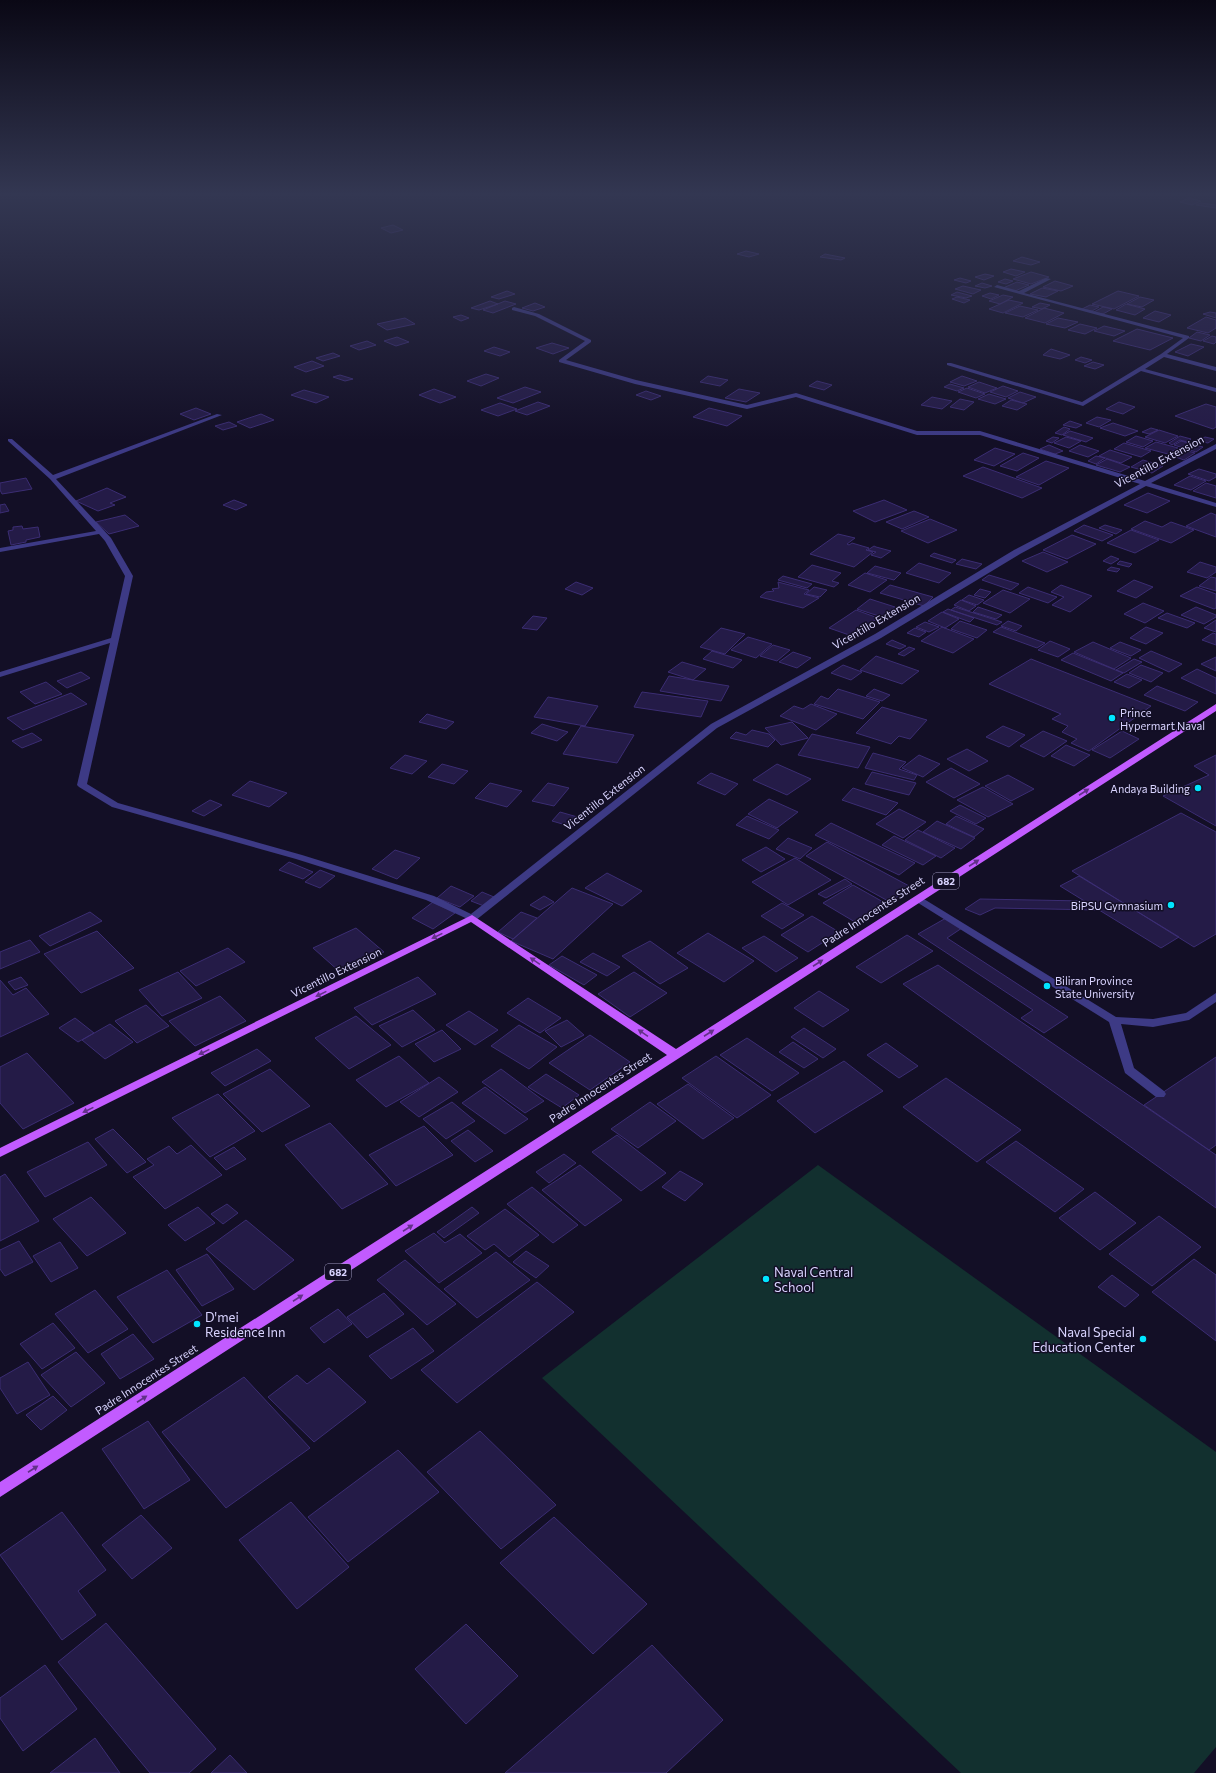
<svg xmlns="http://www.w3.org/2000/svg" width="1216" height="1773" font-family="Commissioner,sans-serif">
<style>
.green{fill:#12302f}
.building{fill:#241b47;stroke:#3b2d73}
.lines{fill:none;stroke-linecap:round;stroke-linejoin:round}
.lane{fill:#3d3a85;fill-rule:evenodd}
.street{fill:#3d3a85;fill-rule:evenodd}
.primary{fill:#c25bff;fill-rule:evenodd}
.oneway{fill:#623188}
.poi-dot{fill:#00e5ff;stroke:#130f26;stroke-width:1.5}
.labels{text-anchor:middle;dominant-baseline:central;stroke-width:3;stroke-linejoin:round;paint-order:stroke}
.shield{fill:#130f26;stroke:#9e99be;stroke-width:1}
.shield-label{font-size:10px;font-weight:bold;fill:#d9d4ff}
.street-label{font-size:11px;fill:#d9d4ff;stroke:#130f26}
.poi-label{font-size:11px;fill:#d9d4ff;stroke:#130f26;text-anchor:start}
.near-poi-label{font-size:13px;fill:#d9d4ff;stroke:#130f26;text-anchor:start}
</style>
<rect width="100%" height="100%" fill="#130f26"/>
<!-- green -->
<path class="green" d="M818 1165 1216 1452V1747L1194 1773H961L542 1378Z"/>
<!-- building -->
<path class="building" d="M1189 198 1201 201 1192 205 1180 202Z
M1201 203 1216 205V208L1196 205Z
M393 225 403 230 391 233 381 228Z
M746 251 759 254 749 257 737 254Z
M825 254 845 258 841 260 820 257Z
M1022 257 1040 262 1031 265 1013 261Z
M1011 269 1025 272 1016 276 1003 272Z
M1031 272 1049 277 1031 284 1013 279Z
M985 274 994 276 984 280 975 277Z
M960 278 971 281 966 283 954 280Z
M1005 279 1013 281 1006 284 998 282Z
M1055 281 1073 286 1061 291 1043 287Z
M1017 282 1029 285 1015 291 1003 288Z
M982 283 992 286 985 288 975 286Z
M963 286 981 290 973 294 955 289Z
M1042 288 1058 291 1046 297 1030 294Z
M507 291 515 294 499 299 491 297Z
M1118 291 1139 296 1114 309 1092 304Z
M957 292 972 296 966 298 951 295Z
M990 293 999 295 991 299 982 296Z
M1003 295 1013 297 1000 304 989 301Z
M957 297 970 300 964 303 952 299Z
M1140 297 1154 300 1142 307 1127 304Z
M1009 300 1023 303 1003 313 989 309Z
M490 301 498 304 479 310 471 308Z
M505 301 516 304 493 313 483 310Z
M535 303 545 307 533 311 522 308Z
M1040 303 1050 305 1042 309 1032 307Z
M1126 304 1145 309 1135 315 1116 310Z
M1090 305 1099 307 1092 311 1082 309Z
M1020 306 1038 310 1023 317 1005 313Z
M1103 307 1112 309 1103 314 1094 312Z
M1044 308 1064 313 1045 323 1025 318Z
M1155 311 1171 315 1159 322 1143 318Z
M1210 312 1216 313V318L1203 314Z
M461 315 469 318 461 321 453 317Z
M1206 317 1216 320V328L1208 333 1187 328Z
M405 318 415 324 387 330 377 324Z
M1058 318 1078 322 1065 328 1046 324Z
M1080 324 1097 328 1085 334 1068 330Z
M1104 326 1125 331 1114 336 1094 331Z
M1137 329 1173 338 1150 350 1113 341Z
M1197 332 1210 335 1201 341 1189 338Z
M1212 336 1216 337V342L1214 344 1203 341Z
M397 337 409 342 396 346 384 341Z
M367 341 376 345 359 350 350 346Z
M552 343 569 348 553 354 536 348Z
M1191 344 1204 347 1188 356 1175 352Z
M494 347 510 352 500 356 484 351Z
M1051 349 1070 355 1060 359 1043 355Z
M333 353 340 356 323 361 316 358Z
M1081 357 1092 360 1085 363 1075 360Z
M312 361 324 366 306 372 294 367Z
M1093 362 1104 365 1095 369 1084 366Z
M486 374 499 378 481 386 467 381Z
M340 375 353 379 345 381 333 377Z
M708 376 728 380 720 386 700 382Z
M962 376 977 381 964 386 950 382Z
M817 381 832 385 824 390 809 386Z
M979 382 997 388 985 393 968 387Z
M950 384 964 388 957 391 944 387Z
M1003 386 1018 391 1006 397 990 392Z
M525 387 541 392 513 403 497 398Z
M967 388 985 394 976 398 958 392Z
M434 389 456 397 440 403 419 395Z
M739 389 760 393 746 402 725 398Z
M304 390 329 397 316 403 291 395Z
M646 391 661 396 651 400 636 395Z
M1020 392 1036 397 1023 403 1008 398Z
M989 394 1006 399 995 404 978 399Z
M932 397 952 401 942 409 921 405Z
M960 399 974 402 964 410 950 407Z
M1011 400 1027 404 1017 410 1002 406Z
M538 402 550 406 527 415 515 411Z
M1119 402 1135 407 1123 414 1106 409Z
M500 403 517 409 498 416 481 410Z
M1206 404 1216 407V427L1213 429 1175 416Z
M196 408 211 414 194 420 180 414Z
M709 408 742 416 727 426 693 417Z
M261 414 274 420 250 428 237 422Z
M1097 417 1111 420 1099 427 1086 423Z
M1070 421 1082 425 1076 428 1063 425Z
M229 422 237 426 223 430 215 426Z
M1113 423 1138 431 1125 436 1100 428Z
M1064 427 1070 429 1062 435 1055 433Z
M1151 428 1158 430 1149 434 1142 432Z
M1159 430 1178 436 1165 443 1145 437Z
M1070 431 1093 438 1086 442 1063 435Z
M1136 436 1153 441 1143 447 1126 442Z
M1180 436 1191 439 1187 442 1180 440 1172 445 1169 443Z
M1053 437 1059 438 1052 443 1046 441Z
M1066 437 1081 441 1069 448 1054 443Z
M1205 437 1214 439 1208 443 1198 441Z
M1181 441 1203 447 1196 452 1174 445Z
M1156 442 1178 448 1168 454 1145 448Z
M1124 443 1151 451 1141 457 1114 449Z
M1049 445 1063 451 1055 454 1040 449Z
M1080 445 1099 451 1088 457 1069 451Z
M995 448 1015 454 994 466 974 460Z
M1181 449 1195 453 1184 460 1170 455Z
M1110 450 1132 457 1121 463 1099 456Z
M1023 453 1039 458 1017 471 1000 466Z
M1096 456 1105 458 1096 464 1088 461Z
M1107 459 1130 467 1120 472 1096 465Z
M1143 460 1163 466 1152 473 1131 467Z
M1046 461 1069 468 1039 485 1016 477Z
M983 467 1042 488 1022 498 963 476Z
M1199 469 1216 474V477L1209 481 1188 474Z
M1190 476 1206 481 1191 490 1174 485Z
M26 478 32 489 2 494 0 490V483Z
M1206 483 1216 486V498L1193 491Z
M107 488 126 497 110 503 115 505 98 511 76 501Z
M1148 493 1170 501 1147 513 1124 505Z
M234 500 247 505 236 510 223 505Z
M884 500 907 510 875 522 853 511Z
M5 504 9 511 0 513V505Z
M914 511 929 517 902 529 886 522Z
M1211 513 1216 515V537L1186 526Z
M125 515 139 526 109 534 96 522Z
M930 519 957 530 928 543 901 531Z
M1145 521 1162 527 1171 522 1194 530 1171 543 1131 529Z
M1084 525 1113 535 1102 541 1074 531Z
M1105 525 1122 530 1116 534 1099 528Z
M22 526 23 529 38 527 40 537 26 540V542L11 545 8 531 13 530V527Z
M1131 530 1159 540 1135 553 1107 543Z
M838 534 855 538 847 544 849 545 852 543 869 548 866 550 873 552 854 567 810 554Z
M1072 535 1096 544 1067 559 1043 550Z
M874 546 876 547 891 551 881 558 871 555 876 552 868 550Z
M1043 552 1068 562 1047 572 1022 561Z
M934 553 956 560 952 563 930 556Z
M1111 556 1119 559 1111 564 1103 561Z
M962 559 982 564 976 569 956 564Z
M1120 561 1132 564 1129 567 1117 564Z
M1200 562 1216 567V572L1207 578 1187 572Z
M919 563 951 573 939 583 906 573Z
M812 565 841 573 832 581 839 583 834 587 798 577Z
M875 566 901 573 894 580 867 573Z
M1111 567 1120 569 1117 572 1107 570Z
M865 573 887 580 870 592 848 585Z
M989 575 1019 584 1011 590 982 580Z
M783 576 812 584 807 588 778 580Z
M1211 577 1216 578V591L1199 586Z
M1134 580 1153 587 1136 598 1117 591Z
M576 582 593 588 582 595 565 589Z
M778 582 809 590 804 594 819 598 803 608 760 597 766 592 774 591 772 589 779 588Z
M890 585 933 597 924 606 880 593Z
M1061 585 1092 596 1070 612 1052 605 1064 597 1051 592Z
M814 587 827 590 820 597 806 594Z
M1028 587 1057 597 1048 603 1019 593Z
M1197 587 1216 594V608L1214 609 1180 596Z
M980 589 991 592 985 598 974 595Z
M1003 590 1030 599 1010 613 983 603Z
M969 595 984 600 977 605 962 600Z
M870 599 895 607 882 617 857 609Z
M961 600 976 606 969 611 954 605Z
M1143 603 1164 611 1145 623 1124 614Z
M955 607 1002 622 997 625 951 610Z
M978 607 1002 615 996 619 973 612Z
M1196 607 1216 615V617L1204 624 1181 615Z
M948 609 974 618 970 622 943 612Z
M856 610 878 618 852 636 829 628Z
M942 612 959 619 945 628 928 621Z
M1167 613 1195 623 1187 628 1158 618Z
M533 616 547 618 537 630 522 628Z
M1216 620V632L1204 628Z
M960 621 987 630 977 638 951 629Z
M1008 621 1022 626 1016 631 1001 626Z
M925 622 939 627 929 632 916 627Z
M942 627 974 639 953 653 921 641Z
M1001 627 1045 643 1037 648 993 632Z
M1146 627 1163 633 1146 644 1130 638Z
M721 628 745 634 725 654 700 647Z
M915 628 926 632 919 637 907 633Z
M1213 633 1216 634V645L1202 640Z
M748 637 772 644 756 658 731 650Z
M892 640 906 646 900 649 886 644Z
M1050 641 1070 649 1058 657 1038 650Z
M1093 642 1131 658 1114 669 1074 652Z
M1120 642 1141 650 1131 656 1110 648Z
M773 645 790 650 777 661 760 656Z
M909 647 915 649 904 656 898 654Z
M712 651 742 660 733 668 703 659Z
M1151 651 1182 664 1169 672 1139 658Z
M793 652 811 658 797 668 779 662Z
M1073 653 1123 673 1111 681 1061 660Z
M876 656 919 671 902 684 860 670Z
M1216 657V671L1201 664Z
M1031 659 1151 706 1089 751 1071 743 1077 739 1062 732 1068 726 1052 719 1061 714 989 684Z
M1134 659 1142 662 1124 673 1116 670Z
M682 662 706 669 693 680 668 672Z
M843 665 862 672 851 680 831 673Z
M1141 665 1163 673 1151 682 1129 673Z
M1197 669 1216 678V694L1181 678Z
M81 672 90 678 67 688 57 681Z
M1127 674 1142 680 1129 688 1114 682Z
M669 676 729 686 721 701 660 691Z
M46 682 62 694 35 704 20 692Z
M1157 686 1198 702 1185 711 1144 695Z
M838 689 880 702 863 719 814 704 821 696 828 699Z
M874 689 890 695 882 701 866 696Z
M642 692 708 701 701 717 634 707Z
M71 693 87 704 23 730 7 718Z
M548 697 598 706 585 726 534 717Z
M811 704 837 714 816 730 780 716 794 706 803 709Z
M882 707 927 720 910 739 899 736 891 744 856 733Z
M427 714 454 722 446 729 419 722Z
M792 722 808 738 781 745 765 728Z
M542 724 568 732 557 741 531 733Z
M581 726 634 735 617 763 563 754Z
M1003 726 1025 735 1009 747 986 737Z
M752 730 769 734 775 740 768 747 730 738 736 732 746 735Z
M1043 731 1067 741 1044 757 1020 746Z
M1122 731 1139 739 1110 758 1092 750Z
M32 733 42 740 22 748 12 741Z
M812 734 870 747 858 768 798 755Z
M1066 745 1090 755 1074 766 1051 756Z
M967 749 988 761 969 771 947 759Z
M873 753 906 762 899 769 917 775 914 780 865 768Z
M405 755 427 761 412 774 390 768Z
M919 755 940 764 923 777 902 768Z
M1216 755V826L1163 796 1209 775 1194 766Z
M442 764 468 771 454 784 428 777Z
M777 764 811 779 787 795 753 780Z
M951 768 980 784 954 798 926 782Z
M872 772 916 783 909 795 865 784Z
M711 773 738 784 725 795 697 783Z
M1008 775 1034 789 1011 801 985 786Z
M250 781 287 793 269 807 232 795Z
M490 783 522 791 507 807 475 798Z
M548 783 569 788 554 806 532 801Z
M983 787 1013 804 988 817 957 800Z
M853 788 898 803 886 815 842 800Z
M769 799 798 812 777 828 748 814Z
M210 800 222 805 204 816 192 811Z
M960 805 986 818 976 824 950 811Z
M899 809 926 822 903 838 876 824Z
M560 812 581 818 573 827 552 821Z
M1181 813 1216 832V934L1194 947 1072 871Z
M747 816 779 830 769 839 736 825Z
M956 816 984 829 974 837 946 824Z
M937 821 975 838 961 849 923 832Z
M831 823 915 863 899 875 815 835Z
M918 830 955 848 941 858 905 840Z
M894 836 936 856 923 865 882 845Z
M788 838 812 848 800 859 776 849Z
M827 842 911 887 890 902 806 856Z
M766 847 785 859 761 872 742 860Z
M395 850 420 858 397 879 372 869Z
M795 858 831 880 788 905 752 882Z
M289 862 313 872 303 879 279 870Z
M320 870 335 876 320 888 305 882Z
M607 873 642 891 622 906 585 888Z
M1079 876 1179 937 1161 948 1060 886Z
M845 879 852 884 826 898 818 894Z
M853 885 885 903 855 922 823 903Z
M451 886 474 896 460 907 437 898Z
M572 888 613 904 553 959 511 941Z
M482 892 494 897 484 906 471 901Z
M544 896 554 902 540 910 530 905Z
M980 899 1084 901 1099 910 995 908 980 915 965 909Z
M433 902 455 913 433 929 412 918Z
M782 903 804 915 782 929 761 916Z
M90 912 102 921 50 946 39 936Z
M521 912 537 918 513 939 498 932Z
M812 916 839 932 808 952 781 935Z
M946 918 962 928 947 938 1068 1017 1044 1033 1021 1018 1033 1010 918 934Z
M356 928 384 952 340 972 313 948Z
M97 931 134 968 81 993 44 954Z
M708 933 754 961 724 982 677 953Z
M907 935 933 951 881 983 856 967Z
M764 936 798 958 776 972 742 948Z
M30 940 40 952 0 969V952Z
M650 941 688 968 660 984 622 956Z
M228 948 245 962 196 986 180 971Z
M593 953 620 967 607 976 580 962Z
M562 956 597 975 584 985 549 965Z
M938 965 1216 1155V1208L903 984Z
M178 972 202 998 162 1016 139 990Z
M634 972 667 993 630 1017 598 994Z
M21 977 28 985 15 990 8 982Z
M418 977 436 994 372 1025 354 1008Z
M0 980 13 995 26 988 49 1014 0 1037Z
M819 991 849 1010 823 1027 794 1008Z
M220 996 246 1021 195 1046 169 1021Z
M528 998 561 1018 540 1033 507 1013Z
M146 1005 169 1026 137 1043 115 1021Z
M413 1010 435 1030 402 1047 379 1026Z
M469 1011 498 1030 475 1045 446 1025Z
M356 1016 391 1045 349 1069 315 1038Z
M75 1018 94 1033 78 1042 59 1028Z
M567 1020 584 1035 561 1047 545 1031Z
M110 1024 133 1042 105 1059 82 1040Z
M519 1025 557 1047 529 1069 491 1046Z
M804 1028 836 1049 823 1058 791 1037Z
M442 1030 461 1049 434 1062 415 1044Z
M590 1035 630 1062 590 1090 549 1063Z
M747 1038 799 1073 772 1091 720 1055Z
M793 1042 818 1059 804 1068 779 1052Z
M886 1043 918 1066 899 1078 867 1055Z
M257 1049 271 1061 225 1086 211 1073Z
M27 1053 74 1103 23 1129 0 1103V1067Z
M399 1056 429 1083 386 1107 356 1080Z
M716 1056 771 1095 737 1118 682 1078Z
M1216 1057V1145L1209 1150 1144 1105Z
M844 1061 883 1091 815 1133 777 1101Z
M270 1069 310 1106 262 1132 223 1094Z
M501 1069 544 1101 525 1113 482 1082Z
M546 1074 579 1095 562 1108 528 1087Z
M439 1077 458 1092 419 1117 400 1102Z
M946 1078 1021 1130 977 1162 903 1107Z
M688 1084 734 1118 703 1139 657 1104Z
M485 1087 528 1119 505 1134 462 1103Z
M218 1094 255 1131 210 1157 172 1118Z
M452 1102 475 1121 446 1139 423 1119Z
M650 1102 676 1121 638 1148 611 1129Z
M330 1123 388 1184 342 1209 285 1145Z
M424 1126 453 1155 396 1186 369 1155Z
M113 1129 146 1162 127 1173 95 1139Z
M468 1130 493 1151 475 1162 451 1141Z
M617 1135 666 1173 641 1191 592 1152Z
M1016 1141 1084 1189 1055 1212 986 1162Z
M88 1142 107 1165 45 1197 27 1172Z
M191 1145 222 1175 165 1209 133 1177 154 1165 147 1159 169 1146 177 1154Z
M234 1147 246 1159 226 1170 214 1158Z
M564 1154 576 1163 549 1183 536 1172Z
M580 1165 622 1200 585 1226 542 1190Z
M680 1171 703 1184 685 1201 662 1187Z
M5 1174 39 1221 0 1241V1177Z
M532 1187 578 1225 553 1243 507 1204Z
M1095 1192 1136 1223 1100 1250 1059 1218Z
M91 1197 126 1233 87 1256 53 1219Z
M227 1204 238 1213 223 1224 211 1214Z
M198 1207 215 1223 185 1241 168 1225Z
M472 1207 479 1213 444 1238 437 1232Z
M505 1209 539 1235 509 1257 494 1244 485 1250 467 1236Z
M1159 1216 1201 1247 1152 1286 1109 1254Z
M246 1220 294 1260 254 1290 206 1249Z
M434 1233 445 1243 460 1234 482 1253 439 1283 405 1251Z
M19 1241 33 1262 5 1276 0 1269V1250Z
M60 1242 78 1268 51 1282 33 1256Z
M526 1251 549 1266 536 1278 513 1262Z
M496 1252 530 1280 477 1318 444 1289Z
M207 1254 234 1289 202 1306 176 1270Z
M1194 1259 1216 1275V1341L1152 1292Z
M405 1260 456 1304 427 1325 377 1280Z
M167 1270 202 1315 153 1343 117 1297Z
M1112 1275 1139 1295 1125 1307 1098 1287Z
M537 1282 574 1312 457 1403 421 1370Z
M95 1290 128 1329 88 1353 55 1314Z
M384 1293 404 1314 367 1338 347 1317Z
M338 1309 352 1324 324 1343 310 1328Z
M53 1323 75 1348 42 1369 20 1344Z
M413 1328 434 1351 391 1379 369 1356Z
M133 1334 154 1359 120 1379 101 1354Z
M76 1352 105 1383 71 1407 41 1375Z
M28 1362 50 1395 17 1414 0 1388V1378Z
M329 1368 366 1402 314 1442 268 1397 297 1375 307 1384Z
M244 1377 310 1448 226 1508 162 1432Z
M53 1396 67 1410 41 1430 26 1415Z
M148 1421 190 1480 144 1509 102 1449Z
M480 1431 556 1505 501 1549 427 1472Z
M398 1450 439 1492 348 1562 308 1517Z
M291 1502 349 1567 297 1609 239 1540Z
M62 1512 106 1570 78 1591 96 1615 62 1640 0 1555Z
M141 1515 172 1548 132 1579 102 1545Z
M554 1517 647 1604 593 1654 500 1563Z
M106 1623 216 1749 189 1773H150L58 1662Z
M466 1624 518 1676 466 1724 415 1669Z
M652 1645 723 1720 666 1773H505Z
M45 1665 77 1709 23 1751 0 1718V1698Z
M95 1738 120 1773H50Z
M230 1755 247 1773H211Z"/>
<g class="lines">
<!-- lane -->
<path class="lane" d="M919 896 1116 1017 1153 1019 1186 1013 1216 993V1002L1189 1020 1153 1027 1121 1024 1134 1068 1164 1091 1166 1094 1164 1097H1156L1125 1073 1109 1022 915 901 914 899Z"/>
<!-- street -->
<path class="street" d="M1046 278 1051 279 1024 293 1189 336V338L1167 354 1216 367V371L1164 357 1145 369 1216 388V392L1141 371 1083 406 947 365V363H951L1082 402 1161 354 1183 338 994 287 997 285 1019 291Z
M514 307 539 314 591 340V342L566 360 636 380 747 405 796 393 917 431H980L1145 481 1216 444V449L1151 483 1216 503V507L1146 486 1020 554 881 638 717 728 476 920 472 921 426 900 296 859 112 807 79 787 77 785 110 643 0 677V672L111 638 125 576 105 541 99 534 0 552V548L96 531 50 479 8 441V439H12L53 475 217 414 222 415 56 479 111 538 133 576 87 784 118 803 302 855 434 896 471 914 711 724 875 634 1014 550 1140 484 980 435H917L796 397 747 409 635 384 559 362V360L585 341 535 316 512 310V308Z"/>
<!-- primary -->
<path class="primary" d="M1216 704V711L0 1497V1482L667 1055 471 922 0 1157V1148L472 915 676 1049Z"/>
</g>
<!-- one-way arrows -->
<defs><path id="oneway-solid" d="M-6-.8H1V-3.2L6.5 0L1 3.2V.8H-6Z"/></defs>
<g class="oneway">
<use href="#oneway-solid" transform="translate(1084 792) rotate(-33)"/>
<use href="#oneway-solid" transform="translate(974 863) rotate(-33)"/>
<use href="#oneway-solid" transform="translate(437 936) rotate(154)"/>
<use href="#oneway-solid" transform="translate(535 961) rotate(-146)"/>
<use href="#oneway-solid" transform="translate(818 963) rotate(-33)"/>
<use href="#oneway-solid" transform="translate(321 994) rotate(154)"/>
<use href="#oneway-solid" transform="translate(643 1033) rotate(-146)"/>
<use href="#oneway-solid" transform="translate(709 1033) rotate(-33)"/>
<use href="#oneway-solid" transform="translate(204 1052) rotate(154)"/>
<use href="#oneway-solid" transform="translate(88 1110) rotate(154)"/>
<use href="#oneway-solid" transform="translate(408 1228) rotate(-33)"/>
<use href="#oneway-solid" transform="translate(298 1298) rotate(-33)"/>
<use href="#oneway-solid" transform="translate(142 1399) rotate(-33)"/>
<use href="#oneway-solid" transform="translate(33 1469) rotate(-33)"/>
</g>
<!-- sky -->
<linearGradient id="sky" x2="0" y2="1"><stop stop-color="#0a0815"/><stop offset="0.44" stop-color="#333752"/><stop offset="1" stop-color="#333752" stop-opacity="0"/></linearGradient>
<rect width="1216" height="441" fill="url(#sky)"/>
<!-- markers -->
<g class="poi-dot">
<circle cx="1112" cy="718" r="4"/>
<circle cx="1198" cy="788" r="4"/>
<circle cx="1171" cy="905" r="4"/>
<circle cx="1047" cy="986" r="4"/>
<circle cx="766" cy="1279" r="4"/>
<circle cx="197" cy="1324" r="4"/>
<circle cx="1143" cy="1339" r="4"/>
</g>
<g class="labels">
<!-- shield labels -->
<g class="shield">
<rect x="933" y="873" width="26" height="16" rx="3"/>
<rect x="325" y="1264" width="26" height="16" rx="3"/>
</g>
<g class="shield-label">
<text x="946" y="881">682</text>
<text x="338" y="1272">682</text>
</g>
<!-- street labels -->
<g class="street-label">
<text transform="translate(1159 461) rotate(-28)">Vicentillo Extension</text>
<text transform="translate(876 621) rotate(-30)">Vicentillo Extension</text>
<text transform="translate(604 797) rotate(-38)">Vicentillo Extension</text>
<text transform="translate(873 911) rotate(-33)">Padre Innocentes Street</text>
<text transform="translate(336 972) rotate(-26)">Vicentillo Extension</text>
<text transform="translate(600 1087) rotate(-33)">Padre Innocentes Street</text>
<text transform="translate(146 1379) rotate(-33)">Padre Innocentes Street</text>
</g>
<!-- poi labels -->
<g class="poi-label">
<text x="1120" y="712">Prince<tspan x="1120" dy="13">Hypermart Naval</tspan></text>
<text x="1190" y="788" text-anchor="end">Andaya Building</text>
<text x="1163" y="905" text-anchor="end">BiPSU Gymnasium</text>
<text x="1055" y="980">Biliran Province<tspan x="1055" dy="13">State University</tspan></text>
</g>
<!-- near-poi labels -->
<g class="near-poi-label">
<text x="774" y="1272">Naval Central<tspan x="774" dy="15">School</tspan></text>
<text x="205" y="1317">D'mei<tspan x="205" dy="15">Residence Inn</tspan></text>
<text x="1135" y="1332" text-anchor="end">Naval Special<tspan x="1135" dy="15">Education Center</tspan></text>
</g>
</g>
</svg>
